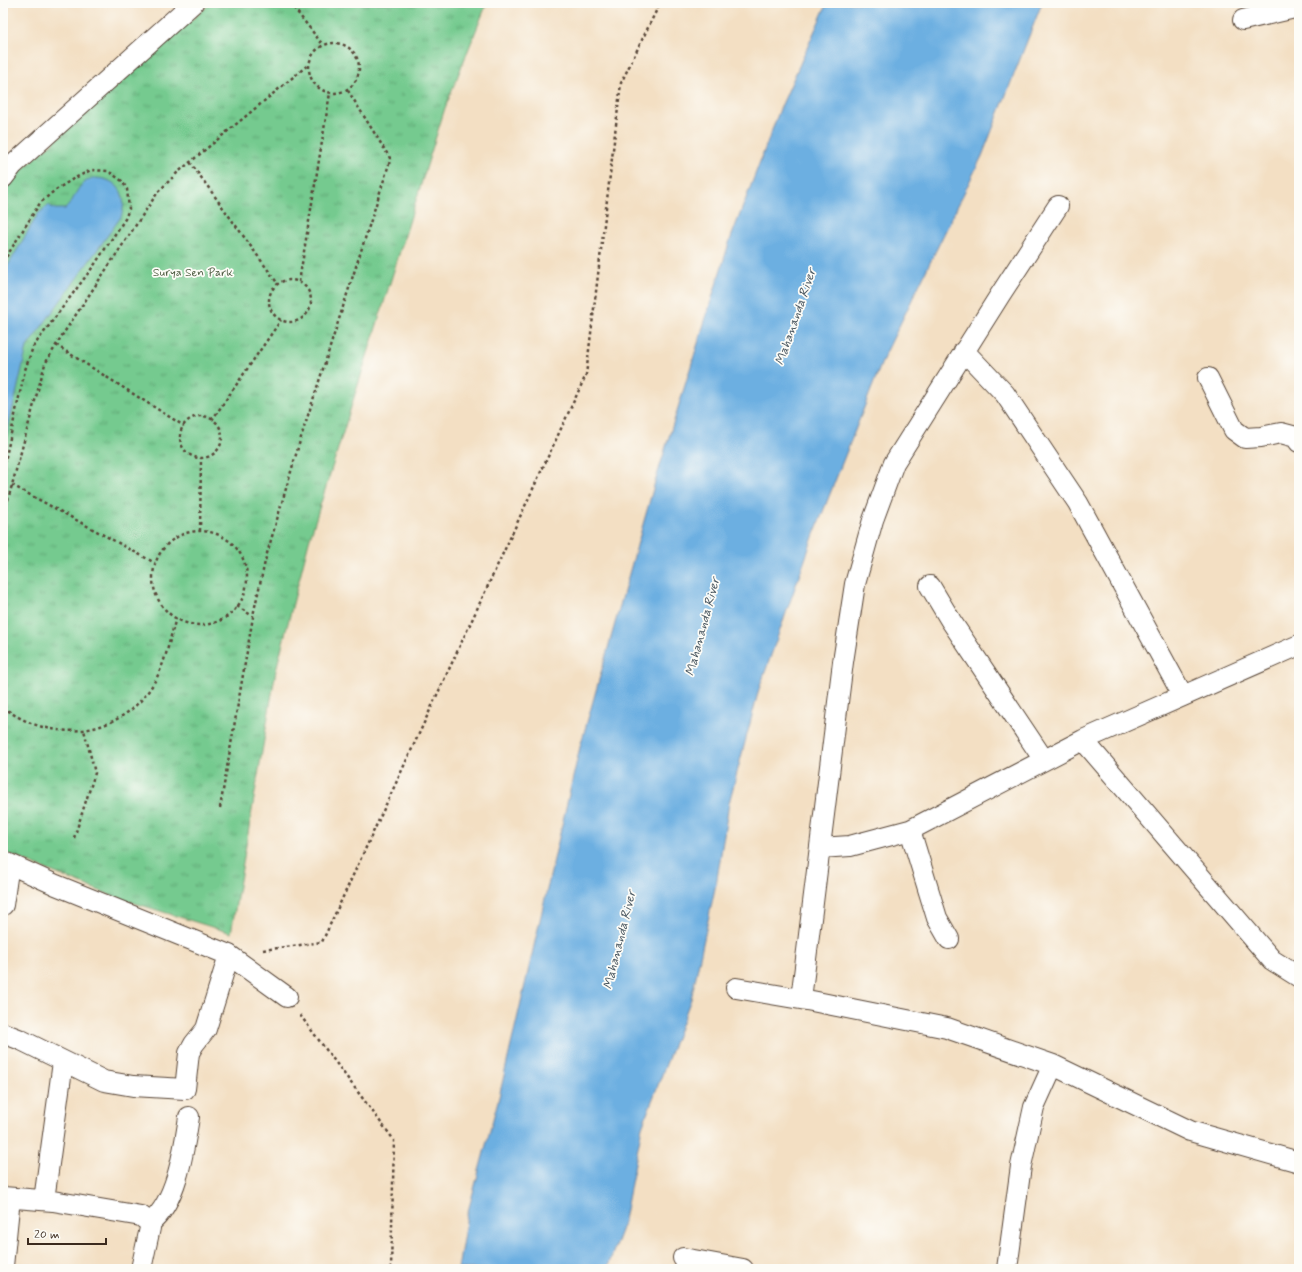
<svg xmlns="http://www.w3.org/2000/svg" width="1302" height="1272" font-family="Mynerve,sans-serif">
<style>
.grass{fill:url(#grass-tufts);stroke:#587a56}
.water{fill:#6cafe1;stroke:#546c80}
.lines{fill:none;stroke-linecap:round;stroke-linejoin:round}
.street-casing{stroke:#574537;stroke-width:22}
.path{stroke:#574537;stroke-width:2.5;stroke-dasharray:3 3;stroke-linecap:butt}
.street{stroke:#fff;stroke-width:20}
.labels{text-anchor:middle;dominant-baseline:central;stroke-width:3.5;stroke-linejoin:round;paint-order:stroke}
.park-label{font-size:12px;fill:#4c5a40;stroke:#fdfcf7}
.water-label{font-size:13px;font-style:italic;fill:#4c5962;stroke:#fdfcf7}
</style>
<defs>
<pattern id="grass-tufts" width="24" height="20" patternUnits="userSpaceOnUse"><rect width="24" height="20" fill="#74ca8f"/><path d="M3 7l-1-3M5 7V3M7 7l1-3M15 17l-1-3M17 17v-4M19 17l1-3" fill="none" stroke="#60a474"/></pattern>
</defs>
<rect width="100%" height="100%" fill="#fdfcf7"/>
<filter id="ink" filterUnits="userSpaceOnUse"><feTurbulence type="fractalNoise" baseFrequency=".025" numOctaves="2"/><feDisplacementMap in="SourceGraphic" scale="8" xChannelSelector="R" yChannelSelector="G"/><feConvolveMatrix kernelMatrix="1 2 1 2 8 2 1 2 1" color-interpolation-filters="sRGB"/></filter>
<filter id="wash" filterUnits="userSpaceOnUse"><feTurbulence type="fractalNoise" baseFrequency=".012" numOctaves="4" result="noise"/><feDisplacementMap in="SourceGraphic" scale="16" xChannelSelector="R" yChannelSelector="G"/><feGaussianBlur stdDeviation="0.9" result="paint"/><feColorMatrix in="noise" values="0 0 0 0 0 0 0 0 0 0 0 0 0 0 0 0 0 1.4 0 .05"/><feComposite in="paint" operator="in"/></filter>
<g filter="url(#wash)">
<rect width="100%" height="100%" fill="#f3dfc3"/>
<!-- grass -->
<path class="grass" d="M211 3H487L445 108 309 541 276 670 231 933 115 897 3 852V193L17 174Z"/>
<!-- water -->
<path class="water" d="M827 3H1042L982 156 884 357 813 537 759 689 729 803 717 879 691 999 642 1127 623 1225 607 1269H458L467 1215 499 1097 580 747 655 482 729 243 780 109Z
M92 178C117 177 129 194 121 217L27 347 3 451V274L38 214 48 205 55 209H65C78 197 73 187 92 178Z"/>
</g>
<g filter="url(#ink)">
<g class="lines">
<!-- street casing -->
<g class="street-casing">
<path id="street" d="M1243 20 1299 7
M3 178 13 165 193 3
M964 351 1005 394 1078 503 1183 696
M1208 378 1234 430 1245 438 1261 437 1281 433 1296 437 1299 442
M930 586 951 621 1044 760
M1083 740 1272 960 1299 977
M910 830 937 918 949 939
M820 848 850 846 910 830 1083 740 1299 645
M3 861 56 885 229 955 287 997
M3 905 9 864
M736 988 812 1001 947 1028 1053 1065 1190 1131 1299 1162
M801 999 843 662 855 584 873 520 894 463 1000 295 1058 206
M3 1033 21 1040 104 1081 133 1086 185 1089 189 1053 194 1044 206 1029 229 955
M3 1197 53 1201 141 1216 150 1223V1228L141 1269
M44 1200 63 1062
M150 1223C177 1202 184 1149 189 1117
M683 1258 743 1269
M3 1266 10 1198
M1007 1269 1021 1166 1034 1107 1053 1065"/>
</g>
<!-- path -->
<path class="path" d="M290 3 323 45
M309 68a25 25 0 1 1 50 0a25 25 0 1 1-50 0Z
M190 162 278 284
M3 262 40 203 54 191 73 179 91 170 108 171 122 181 127 189 129 209 125 219 95 264 33 347 25 370 3 470
M269 301a21 21 0 1 1 42 0a21 21 0 1 1-42 0Z
M299 282 330 93
M56 345 184 426
M180 437a21 21 0 1 1 42 0a21 21 0 1 1-42 0Z
M212 420 281 320
M12 485 155 563
M3 518 45 364 61 337 158 192 177 173 309 64
M200 531 201 458
M153 578a47 47 0 1 1 94 0a47 47 0 1 1-94 0Z
M237 606 254 617
M3 707C53 746 125 737 156 679 166 660 170 638 176 618
M220 808 254 611 266 557 302 434 390 161V158L347 89
M74 838 95 773 84 730
M263 950 322 942 586 375 621 83 660 3
M300 1015 394 1140 391 1269"/>
<!-- street -->
<use href="#street" class="street"/>
</g>
</g>
<g class="labels">
<!-- park labels -->
<g class="park-label">
<text x="193" y="273">Surya Sen Park</text>
</g>
<!-- water labels -->
<g class="water-label">
<text transform="translate(796 317) rotate(-71)">Mahananda River</text>
<text transform="translate(703 627) rotate(-75)">Mahananda River</text>
<text transform="translate(620 940) rotate(-76)">Mahananda River</text>
</g>
</g>
<!-- margin -->
<rect width="1302" height="1272" fill="none" stroke="#fdfcf7" stroke-width="16"/>
<!-- scale -->
<path d="M28 1238v6h78v-6" fill="none" stroke="#3b2a1e" stroke-width="2"/>
<text x="34" y="1238" font-size="12" fill="#3b2a1e" stroke="#fdfcf7" stroke-width="3" paint-order="stroke">20 m</text>
</svg>
